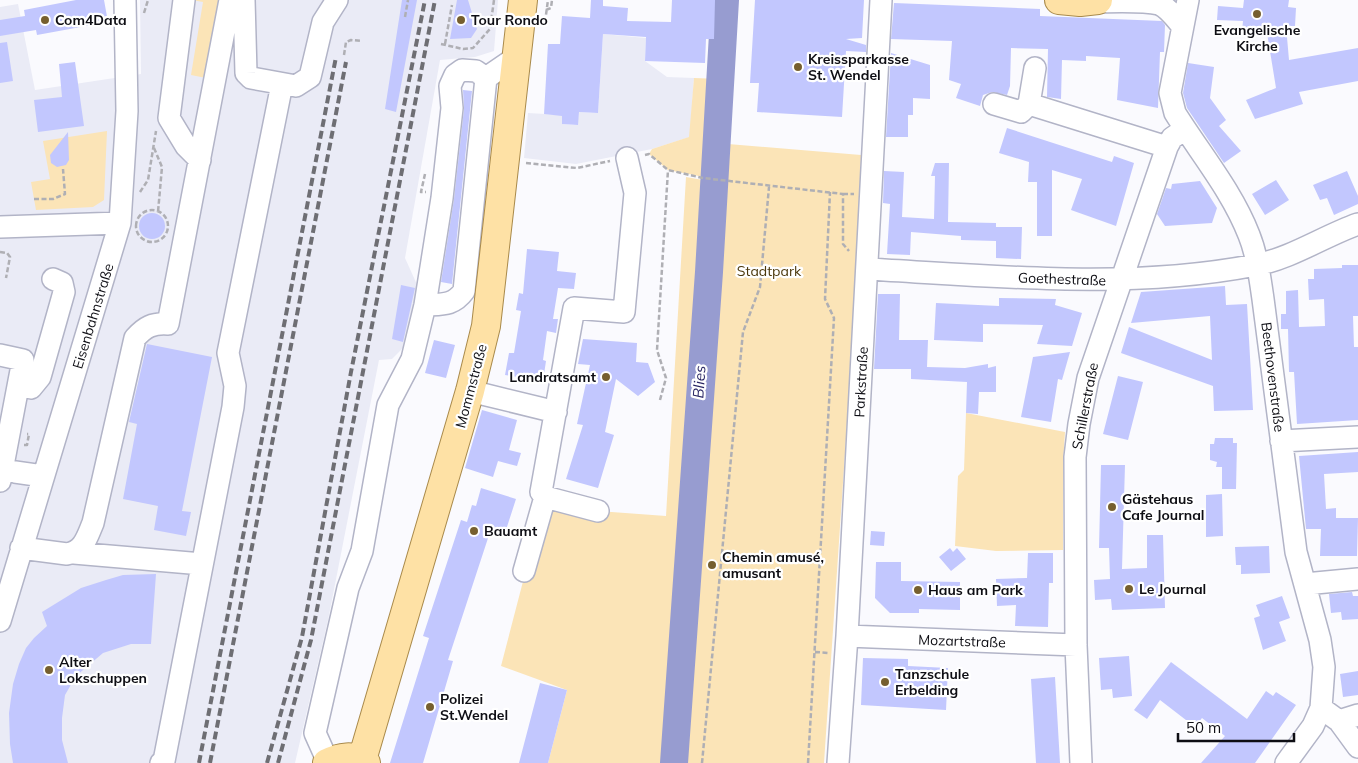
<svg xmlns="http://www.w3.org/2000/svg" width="1358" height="763" font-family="Mulish,sans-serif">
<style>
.built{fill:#eaebf6}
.green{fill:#fbe4b7}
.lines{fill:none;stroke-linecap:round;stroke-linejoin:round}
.river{stroke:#979cd0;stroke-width:28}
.building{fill:#c2c7fe}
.minor-casing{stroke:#b2b4c7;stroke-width:24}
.major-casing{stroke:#a98a4b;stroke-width:30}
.path{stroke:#afafb4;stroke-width:2.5;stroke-dasharray:5 2.5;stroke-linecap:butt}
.minor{stroke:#fff;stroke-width:21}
.major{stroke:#fee1a5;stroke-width:28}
.rail{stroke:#6e6e73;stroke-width:4;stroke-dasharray:8 4;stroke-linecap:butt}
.poi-dot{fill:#765f2f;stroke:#fff;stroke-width:2}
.labels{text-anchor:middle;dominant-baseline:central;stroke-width:4.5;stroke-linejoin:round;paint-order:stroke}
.poi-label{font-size:14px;font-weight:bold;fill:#0e0e14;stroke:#fff;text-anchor:start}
.park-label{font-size:14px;fill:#4b380c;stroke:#fff}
.street-label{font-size:14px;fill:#0e0e14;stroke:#fff}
.water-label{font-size:15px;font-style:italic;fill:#272462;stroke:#fff}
</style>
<rect width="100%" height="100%" fill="#fafafe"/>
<!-- built -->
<path class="built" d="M140 0H498L494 51 475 57 440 60 405 258 419 289 408 343 392 359 379 360 328 620 295 763H0V7L18 4 35 90 141 74Z
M603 34 646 38 645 61 667 77 694 78 690 137 652 149 576 164 524 158 528 113 562 115V124L577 125 579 112 598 113Z"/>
<!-- green -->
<path class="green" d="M192 0H222L206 78 191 75 203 2Z
M694 78 720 79 714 179 668 170 649 154 652 149 689 137Z
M107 131 104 200 93 207 36 210 31 182 50 179 43 141Z
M728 144 861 155 858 261 824 763H548L567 690 501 666 545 497 598 511 666 516 686 177 726 184Z
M966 413 1065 432 1063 463V550L996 551 955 546 958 476 964 470Z"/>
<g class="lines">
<!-- river -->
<path class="river" d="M674 763 709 272 725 0"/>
</g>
<!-- building -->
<path class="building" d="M76 0H104L108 22 37 35 36 30 0 36V20L25 16 24 10Z
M402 0H417L396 112 385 109Z
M457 0H468L477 29 471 38 450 39Z
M591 0H603V6L628 8 627 21 671 22 672 0H715L714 39H706L705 63 645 61 646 37 603 34 598 113 579 112 578 125 562 124V116L544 114 548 44H560L562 16 590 18Z
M755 0H864L862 38 846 39 866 45V52L846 51 842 117 757 112 759 83H750Z
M1244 0H1289L1288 7 1296 8 1295 26H1286L1289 60 1358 48V81L1299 92 1303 104 1255 119 1246 100 1276 88 1267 33 1242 31 1243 21 1217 20 1218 6 1243 8Z
M894 3 1040 9V16L1162 21 1165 25 1164 52H1160L1158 108 1117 100 1120 58 1086 56V61L1062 60 1061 99 1047 97 1048 49 1011 48 1010 86 1007 95 992 92 983 95 980 106 956 98 961 84 949 80 952 41 891 39Z
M7 42 13 81 0 83V43Z
M891 53 930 65V99L913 98V115H908V137H886Z
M75 62 84 126 38 132 34 100 62 97 59 64Z
M1188 63 1214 67 1210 98 1226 120 1219 126 1241 151 1224 163 1187 108 1183 93Z
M463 90 472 91 452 284 441 282 454 199 464 109Z
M1007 128 1112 162 1114 156 1134 163 1116 226 1071 210 1082 179 1052 170V236H1037V182H1028L1029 162 999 153Z
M68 132 69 160 66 165 57 167 51 163 50 155Z
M935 163H949L948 222 996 223V227H1022L1021 259 996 258V241L961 240V236L911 232 910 255 887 254 890 204 883 203 884 171 904 172 902 217 934 219 935 176H931Z
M1347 171 1358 196V204L1334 215 1327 198 1320 200 1313 185Z
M1276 180 1289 200 1265 215 1252 194Z
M1200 181 1217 208 1212 223 1165 226 1157 214 1166 188 1171 189 1172 184Z
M139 226a13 13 0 1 1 26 0a13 13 0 1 1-26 0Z
M527 249 559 252 557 271 576 273 574 289 558 288 553 319H558L556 333 547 331 543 360 546 361 543 381 505 375 509 353H514L521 311 516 310 519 293 523 294Z
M1342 265H1358V316H1353L1354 347H1358V420L1297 424 1294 372H1289L1288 329H1281V314H1286V291L1298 290 1299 327 1325 326 1324 299 1309 300 1308 279H1314V269L1342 268Z
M401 285 415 288 403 342 392 339Z
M1225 286 1226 305 1247 304 1253 410 1214 411 1213 386 1121 353 1129 327 1212 360 1210 316 1131 323 1141 292Z
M878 294H900L899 340H928L927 367 965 368 988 364V368L996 366V392H979L978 414 966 413 967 382 911 379V369H874Z
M999 298 1056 299 1055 305 1082 313 1072 346 1037 344 1043 325 983 324V342L934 340 936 303 999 306Z
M583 339 637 343 636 362 648 363 655 382 638 396 616 379 605 432 614 435 598 488 566 479 583 425 577 424 590 365 578 364Z
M434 340 455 345 446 378 425 373Z
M147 344 212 357 182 511 191 512 186 536 154 530 158 506 123 499 137 424 129 422Z
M1070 352 1062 380 1058 379 1051 422 1021 417 1033 357Z
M1118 376 1143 382 1128 440 1103 434Z
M482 410 517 420 509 450 521 453 517 466 498 461 493 477 465 468Z
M1215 438H1233V443H1237L1236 489H1222V467H1216L1217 462 1210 460V444H1214Z
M1358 452V472L1324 474 1326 509 1336 508V518H1358L1357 556H1320L1321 529H1306L1299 456Z
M1101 465H1125L1122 569 1147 568V535H1163L1165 608 1112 610 1111 599 1095 600 1094 580 1110 579 1109 548H1099Z
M481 488 516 499 505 533 491 529 448 660 453 661 423 763H390L429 638 423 636 461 520 467 522 472 505 476 506Z
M1222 494 1223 536 1206 537V495Z
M871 531 885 532 884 546 870 545Z
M1269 546 1270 573 1241 574V565H1236L1235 547Z
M950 548 953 552 957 548 966 559 951 571 939 557Z
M1028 553H1053V583H1049L1048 627 1015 626 1016 605 997 606 996 579 1027 578Z
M876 562H901V581L960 582V610L919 609V613H890L875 598Z
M156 574 151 644H131L103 653 76 676 65 695 62 718V740L68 763H13L10 744 9 713 13 684 19 664 26 648 34 638 47 626 42 612 81 588 106 580 123 575Z
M1352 592 1353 596H1358V619L1342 620 1341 612 1331 613 1329 594Z
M1282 596 1290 618 1279 622 1286 641 1263 650 1254 618 1260 616 1256 605Z
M1129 656 1132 696 1113 698 1112 689 1101 690 1099 658Z
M863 658 908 659V666L948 668 946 710 861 705Z
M1171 662 1247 719 1266 691 1273 696 1276 692 1296 705 1255 763H1201L1225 736 1202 718 1195 727 1160 700 1147 719 1134 710Z
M1358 671V695L1343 697 1340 674Z
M1055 677 1060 763H1036L1031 679Z
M540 683 567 690 548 763H519Z"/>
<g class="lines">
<!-- minor casing -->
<g class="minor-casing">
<path id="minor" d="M184 0 169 118 186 146 200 160
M244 0 246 73 251 78 296 86 310 77 323 22 337 0
M1091 0V2C1112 2 1140 0 1159 4 1169 8 1176 19 1182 26
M1188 0 1170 93 1175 113C1200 153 1232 191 1249 235 1257 255 1260 278 1263 299L1296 552 1320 640 1324 667 1321 708 1313 726 1286 763
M1035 68 1029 104 1167 147
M994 104 1021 112 1029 104
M0 227 120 223
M867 269C996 276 1127 290 1256 265 1292 258 1324 236 1358 224
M425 305C442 304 453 306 464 291L486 78 518 56
M0 355 23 360 0 481
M31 388 40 377 64 292 62 283 53 279
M470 391 556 412
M1281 441 1358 437
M15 472 43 476
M545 497 598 511
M21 548 67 554C84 551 87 537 93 523L135 338C145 327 152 323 168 324L230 0
M74 553 202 564
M524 571 545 497 541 492 574 308 624 312 635 193 627 158
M1305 584 1358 579
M0 621 120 223 127 111 125 0
M847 636 1076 645
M1321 708 1339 721 1358 747
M1339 721 1358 715
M328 762 315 733 348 588 362 551 388 405 412 359 425 305 442 198 452 108 450 86 455 75 462 70 476 71 486 78
M161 763 164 761 233 407 235 386 228 353 282 84
M838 763 847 636 881 0
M1081 763 1076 645 1075 457 1079 424 1088 378 1167 147 1172 138 1185 129"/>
</g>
<!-- major casing -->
<g class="major-casing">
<path id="major" d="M1059 0 1080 2 1098 0
M362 760 470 391 486 326 523 0
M327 763C339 757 354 754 366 763"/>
</g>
<!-- path -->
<path class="path" d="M546 10 551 8 552 0
M144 13 148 0
M405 17 408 0
M545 22 548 0
M441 44 463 49 473 48 490 29 494 0
M445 44 452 5
M344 55 346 42 351 40 362 41
M154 148 162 167 158 212
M645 155 649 154 668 170 703 178 843 194V244L849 251
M526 163 577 168 610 161
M425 174 421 192H426
M140 192 148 180 156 131
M843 194H854
M34 199H53L65 194 63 169
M136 226a16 16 0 1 1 32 0a16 16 0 1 1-32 0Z
M0 252 7 253 10 257 6 278
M660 400 666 378 657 350 668 170
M24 445H27L29 434H27
M815 652 829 653
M702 763 743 332 760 287 769 187
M808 763 834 318 825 299 830 192"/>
<!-- minor -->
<use href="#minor" class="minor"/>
<!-- major -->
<use href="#major" class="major"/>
<!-- rail -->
<path class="rail" d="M199 763 336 57
M210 763 346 62
M267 763 302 637 351 372 425 0
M278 763 311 640 435 0"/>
</g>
<!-- markers -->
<g class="poi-dot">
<circle cx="1257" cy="14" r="5"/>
<circle cx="45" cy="20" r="5"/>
<circle cx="461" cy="20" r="5"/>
<circle cx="798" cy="67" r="5"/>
<circle cx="606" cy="377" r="5"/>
<circle cx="1112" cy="507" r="5"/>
<circle cx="474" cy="531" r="5"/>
<circle cx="712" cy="565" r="5"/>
<circle cx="1129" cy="589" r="5"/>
<circle cx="918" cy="590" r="5"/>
<circle cx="49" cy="670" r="5"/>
<circle cx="885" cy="682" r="5"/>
<circle cx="430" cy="707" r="5"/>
</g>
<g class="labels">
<!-- poi labels -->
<g class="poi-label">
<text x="55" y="20">Com4Data</text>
<text x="471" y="20">Tour Rondo</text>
<text x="1257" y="30" text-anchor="middle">Evangelische<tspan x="1257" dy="16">Kirche</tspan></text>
<text x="808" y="59">Kreissparkasse<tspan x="808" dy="16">St. Wendel</tspan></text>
<text x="596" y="377" text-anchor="end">Landratsamt</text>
<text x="1122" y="499">Gästehaus<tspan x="1122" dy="16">Cafe Journal</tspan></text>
<text x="484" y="531">Bauamt</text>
<text x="722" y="557">Chemin amusé,<tspan x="722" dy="16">amusant</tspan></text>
<text x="1139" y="589">Le Journal</text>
<text x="928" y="590">Haus am Park</text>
<text x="59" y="662">Alter<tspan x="59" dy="16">Lokschuppen</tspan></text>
<text x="895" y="674">Tanzschule<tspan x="895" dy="16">Erbelding</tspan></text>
<text x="440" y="699">Polizei<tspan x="440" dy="16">St.Wendel</tspan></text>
</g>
<!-- park labels -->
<g class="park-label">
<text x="769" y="271">Stadtpark</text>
</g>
<!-- street labels -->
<g class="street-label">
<text transform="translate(1062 279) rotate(2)">Goethestraße</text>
<text transform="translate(93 316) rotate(-73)">Eisenbahnstraße</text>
<text transform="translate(1273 377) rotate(83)">Beethovenstraße</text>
<text transform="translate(861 382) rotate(-87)">Parkstraße</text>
<text transform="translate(471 386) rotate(-75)">Mommstraße</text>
<text transform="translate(1085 406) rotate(-79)">Schillerstraße</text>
<text transform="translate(962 641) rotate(2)">Mozartstraße</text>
</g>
<!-- water labels -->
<g class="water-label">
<text transform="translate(699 382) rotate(-86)">Blies</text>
</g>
</g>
<!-- scale -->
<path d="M1178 733v8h116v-8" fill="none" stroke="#0e0e14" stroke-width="2.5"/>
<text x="1186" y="733" font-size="15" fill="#0e0e14" stroke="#ffffff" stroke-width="4" paint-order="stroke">50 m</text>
</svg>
